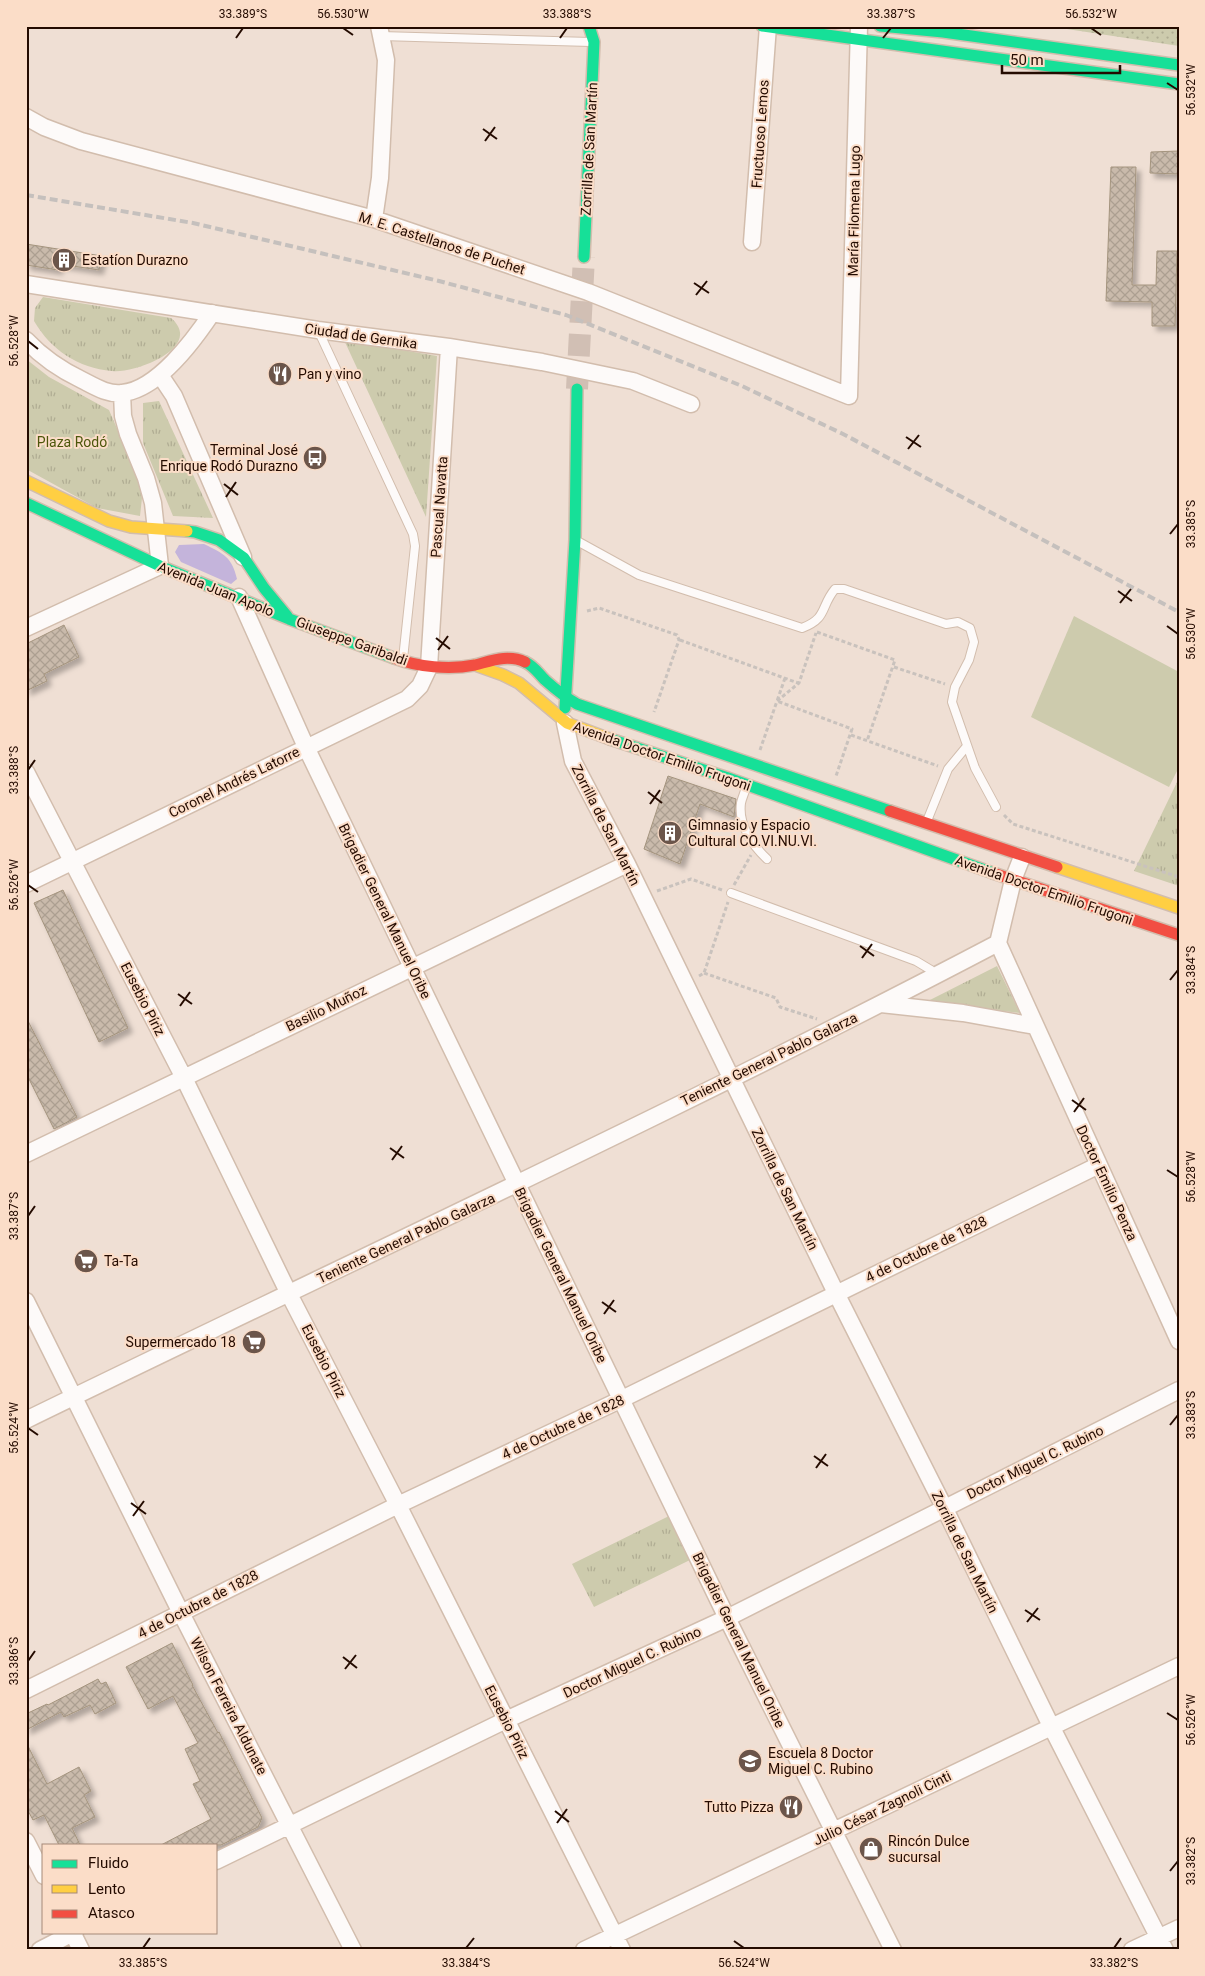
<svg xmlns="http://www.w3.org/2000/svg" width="1205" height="1976" font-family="Roboto,sans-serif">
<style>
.grass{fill:url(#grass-dots)}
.park{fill:url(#park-tufts)}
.pitch{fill:#cdcbad}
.water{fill:#c4b4db}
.building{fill:url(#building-cross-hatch);stroke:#a4947e;filter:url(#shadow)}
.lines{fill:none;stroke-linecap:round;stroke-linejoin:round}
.secondary-tunnel{stroke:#d1bfb4;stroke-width:22;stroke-dasharray:22 11;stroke-linecap:butt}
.lane-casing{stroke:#d2bdad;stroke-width:10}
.street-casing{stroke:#d2bdad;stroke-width:19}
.fast-casing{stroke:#d2bdad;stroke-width:14}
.slow-casing{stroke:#d2bdad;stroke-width:14}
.jam-casing{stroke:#d2bdad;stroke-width:14}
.path{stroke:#c9c2bd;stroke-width:3;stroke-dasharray:4 2.5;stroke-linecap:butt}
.lane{stroke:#fdfaf9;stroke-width:8}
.street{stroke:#fdfaf9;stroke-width:16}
.fast{stroke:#16e098;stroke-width:11}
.slow{stroke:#ffcf43;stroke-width:11}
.jam{stroke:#f24e42;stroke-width:11}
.rail{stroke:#c5c0bd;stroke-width:4;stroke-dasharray:8 4;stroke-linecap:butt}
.ticks{fill:none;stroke:#240b00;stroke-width:2}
.labels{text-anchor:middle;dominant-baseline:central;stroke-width:4;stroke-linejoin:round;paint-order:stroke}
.street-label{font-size:14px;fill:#240b00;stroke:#fbddc8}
.poi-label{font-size:14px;fill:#240b00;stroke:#fbddc8;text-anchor:start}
.park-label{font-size:14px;fill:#4d560b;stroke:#fbddc8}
.neatline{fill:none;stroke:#240b00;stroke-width:2}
.ticks-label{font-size:12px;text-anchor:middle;fill:#240b00}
</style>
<defs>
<pattern id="grass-dots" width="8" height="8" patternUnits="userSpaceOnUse" patternTransform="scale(1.25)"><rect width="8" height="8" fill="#cdcbad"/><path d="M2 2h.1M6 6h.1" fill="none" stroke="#b0ad93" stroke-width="1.8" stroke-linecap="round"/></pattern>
<pattern id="park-tufts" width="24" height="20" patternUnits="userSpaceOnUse" patternTransform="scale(1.25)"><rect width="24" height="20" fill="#cdcbad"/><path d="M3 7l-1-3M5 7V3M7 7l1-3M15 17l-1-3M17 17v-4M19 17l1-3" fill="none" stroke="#b0ad93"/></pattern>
<pattern id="building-cross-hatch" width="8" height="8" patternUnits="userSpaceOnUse" patternTransform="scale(1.25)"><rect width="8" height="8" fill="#c9baab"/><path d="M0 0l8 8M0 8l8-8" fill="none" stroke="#ac9f91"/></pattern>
<filter id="shadow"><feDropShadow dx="4.5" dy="4.5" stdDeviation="2.5" flood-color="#0004"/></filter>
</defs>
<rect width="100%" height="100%" fill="#efdfd4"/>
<!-- grass -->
<path class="grass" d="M1047 26H1179V46Z"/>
<!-- park -->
<path class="park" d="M43 297 171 318C205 347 135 374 112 371 78 368 51 350 34 321L35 308Z
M344 340 437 356 426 517Z
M26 359 49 377 109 410 137 475 142 498 140 516 97 508 26 469Z
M159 401 213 518 173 516 143 443V403Z
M1179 778V886L1134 871Z
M997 966 1020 1013 926 1002Z
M669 1516 690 1560 594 1607 572 1564Z"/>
<!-- pitch -->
<path class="pitch" d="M1074 616 1179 672V767L1169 787 1031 717Z"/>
<!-- water -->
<path class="water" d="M204 544C224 554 232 557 237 579L231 584 181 562 175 552 179 545Z"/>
<!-- building -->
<path class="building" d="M1179 151V174L1150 173 1151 152Z
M1111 167H1136L1132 285H1156L1157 251H1177L1175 326H1152V302L1106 301Z
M26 244 102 256 99 270 59 264 58 270 26 265Z
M64 625 79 657 44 674 47 681 26 691V644Z
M668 776 736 799 734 817 700 804 680 864 644 849Z
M63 890 128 1028 99 1042 34 903Z
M26 1017 77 1117 54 1129 26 1073Z
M172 1643 193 1685H192L218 1733 219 1732 262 1818 258 1827 221 1845H161L211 1819 193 1784 200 1781 185 1749 198 1743 173 1696 148 1709 126 1667Z
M98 1679 101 1684 106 1682 116 1703 95 1714 90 1705 64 1717 61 1712 26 1730V1714L47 1704 48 1705Z
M26 1742 47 1784 79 1767 91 1791 84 1795 95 1817 72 1828 80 1845H59L44 1815 33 1820 26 1807Z"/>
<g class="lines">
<!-- secondary-tunnel -->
<path class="secondary-tunnel" d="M577 389 584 257"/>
<!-- lane casing -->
<g class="lane-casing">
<path id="lane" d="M381 36 591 42
M318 330 413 534 415 546 403 659
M579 542 639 575 802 628C828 618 820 607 835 589H844L946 624 958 622 970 628 974 642 969 660 955 687 952 702 975 768 996 807
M746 787C745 792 742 798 741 803 738 824 752 845 767 859
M927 821 948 769 967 746
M731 893 916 961 931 970 936 976"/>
</g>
<!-- street casing -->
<g class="street-casing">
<path id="street" d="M26 117 44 127 81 141 374 219 588 292 849 396 859 26
M374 219 380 178 386 60 379 26
M752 242 768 26
M26 284 318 330 449 347 542 362 633 381 691 404
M26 340C42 357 61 370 82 380 94 386 108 395 122 393 157 390 194 340 212 313
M160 375 174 396 243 557
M239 597 306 747 412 967 727 1618 893 1950
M26 628 160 566 153 503 146 478 128 434 123 416 122 393
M565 723 573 761 627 864 836 1293 944 1507 1051 1726 1165 1950
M26 772 183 1076 289 1294 398 1505 622 1950
M26 884 407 699 420 686 429 667 449 347
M998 943 1179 1341
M998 943 1013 880 1022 857
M881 1004 963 1013 1035 1026
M26 1154 627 864
M26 1301 181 1613 353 1950
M26 1420C350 1262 678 1111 998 943
M26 1690 398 1505 622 1399 1099 1165
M26 1841 44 1876
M216 1861 506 1720 727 1618 1179 1390
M72 1932 81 1950
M40 1950 75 1932
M584 1950 1179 1666
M1132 1950 1179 1928"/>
</g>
<!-- fast casing -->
<g class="fast-casing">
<path id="fast" d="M762 26 1179 84
M880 26 943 32 1179 65
M584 257 594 42 589 26
M26 503 160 566 289 619 394 658
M187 531 195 532 219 540 244 558 264 588 287 616
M525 662C534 666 538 673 545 680 555 689 565 697 577 704L890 811
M565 708 575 540 577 389
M610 739 728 778 993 873"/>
</g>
<!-- slow casing -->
<g class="slow-casing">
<path id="slow" d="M26 481 109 521 131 527 187 531
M475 665 503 675 519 683 567 723 610 739
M1057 867 1179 908"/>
</g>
<!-- jam casing -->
<g class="jam-casing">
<path id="jam" d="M394 658C418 667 449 670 475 665 491 661 508 654 525 662
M890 811 1057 867
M993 873 1179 935"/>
</g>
<!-- path -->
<path class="path" d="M587 611 599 608 677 635 679 640 654 712
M817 632 895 660 867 741
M680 640 798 683
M894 667 945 684
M785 678 777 701 852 729 836 776
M851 735 938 766
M760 750 777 701 799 683 816 633
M1004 815 1013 824 1179 877
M734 885 751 855
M657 891 691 879 722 890
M704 973 776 998 780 1007 817 1019
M699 976 704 973 728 902"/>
<!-- lane -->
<use href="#lane" class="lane"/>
<!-- street -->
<use href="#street" class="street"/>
<!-- fast -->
<use href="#fast" class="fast"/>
<!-- slow -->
<use href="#slow" class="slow"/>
<!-- jam -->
<use href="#jam" class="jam"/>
<!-- rail -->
<path class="rail" d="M26 195 193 223 439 281 566 315 742 386 843 434 1179 612"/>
</g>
<!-- ticks -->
<path class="ticks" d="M343 28 353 35M1091 28 1101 35M236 38 243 28M560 38 567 28M883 38 891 28M1167 83 1178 90M483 129 497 139M485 141 495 127M694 283 709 293M696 295 707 281M28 341 38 349M906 437 921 447M908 449 919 435M224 484 238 495M226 497 236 482M1170 534 1178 524M1118 591 1132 601M1120 603 1131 589M1167 626 1178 634M436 638 450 649M438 650 448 636M28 770 35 760M648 792 662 803M650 804 660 790M28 885 38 892M860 946 874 956M862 958 872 944M1170 980 1178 970M178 994 192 1004M180 1006 190 992M1072 1100 1086 1110M1074 1112 1084 1098M390 1148 404 1158M392 1160 402 1146M1167 1170 1178 1177M28 1216 35 1206M602 1302 616 1312M604 1314 614 1300M1170 1425 1178 1415M28 1428 38 1435M814 1456 828 1466M816 1468 826 1454M131 1503 146 1514M133 1516 144 1501M1025 1610 1040 1620M1027 1622 1038 1608M343 1657 357 1668M28 1661 35 1651M345 1669 356 1655M1167 1713 1178 1720M555 1811 569 1822M557 1823 567 1809M1170 1871 1178 1861M734 1941 744 1948M143 1948 150 1938M466 1948 474 1938M1114 1948 1121 1938"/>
<!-- icons -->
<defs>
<g id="building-disc" transform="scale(1.25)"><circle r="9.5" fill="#6b554a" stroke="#fbddc8"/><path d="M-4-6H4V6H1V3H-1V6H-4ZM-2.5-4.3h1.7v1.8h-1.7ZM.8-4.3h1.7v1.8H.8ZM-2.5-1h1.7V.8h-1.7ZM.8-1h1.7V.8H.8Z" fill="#fff"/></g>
<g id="restaurant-disc" transform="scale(1.25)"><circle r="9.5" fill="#6b554a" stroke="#fbddc8"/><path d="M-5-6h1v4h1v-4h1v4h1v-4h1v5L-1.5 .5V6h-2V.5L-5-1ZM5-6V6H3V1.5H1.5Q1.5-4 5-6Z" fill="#fff"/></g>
<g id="bus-disc" transform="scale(1.25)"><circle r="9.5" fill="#6b554a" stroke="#fbddc8"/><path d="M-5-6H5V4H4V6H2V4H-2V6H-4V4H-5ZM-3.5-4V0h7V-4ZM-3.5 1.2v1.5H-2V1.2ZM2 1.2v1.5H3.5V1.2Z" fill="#fff"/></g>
<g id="supermarket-disc" transform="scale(1.25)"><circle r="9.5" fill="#6b554a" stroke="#fbddc8"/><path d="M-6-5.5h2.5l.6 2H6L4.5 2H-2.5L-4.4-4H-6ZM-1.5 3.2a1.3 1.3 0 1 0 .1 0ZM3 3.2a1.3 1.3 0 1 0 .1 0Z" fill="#fff"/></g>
<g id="school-disc" transform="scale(1.25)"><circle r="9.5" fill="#6b554a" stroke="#fbddc8"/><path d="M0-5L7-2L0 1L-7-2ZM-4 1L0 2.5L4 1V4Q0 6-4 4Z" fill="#fff"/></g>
<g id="shop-disc" transform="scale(1.25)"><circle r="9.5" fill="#6b554a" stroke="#fbddc8"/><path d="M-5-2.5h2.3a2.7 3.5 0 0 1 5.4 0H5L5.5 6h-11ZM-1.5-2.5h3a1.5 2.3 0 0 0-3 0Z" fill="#fff"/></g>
</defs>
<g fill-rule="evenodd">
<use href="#building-disc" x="64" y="260"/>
<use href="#restaurant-disc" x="280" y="374"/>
<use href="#bus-disc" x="315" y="458"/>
<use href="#building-disc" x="670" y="833"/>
<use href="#supermarket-disc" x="86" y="1261"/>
<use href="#supermarket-disc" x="254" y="1342"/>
<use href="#school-disc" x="750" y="1761"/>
<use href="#restaurant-disc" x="791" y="1807"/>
<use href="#shop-disc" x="871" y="1849"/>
</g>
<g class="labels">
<!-- street labels -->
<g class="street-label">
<text transform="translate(760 134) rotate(-86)">Fructuoso Lemos</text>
<text transform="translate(589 149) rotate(-87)">Zorrilla de San Martín</text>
<text transform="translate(854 211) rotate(-89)">María Filomena Lugo</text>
<text transform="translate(442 243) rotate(18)">M. E. Castellanos de Puchet</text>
<text transform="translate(361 336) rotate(8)">Ciudad de Gernika</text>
<text transform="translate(439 507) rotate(-86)">Pascual Navatta</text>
<text transform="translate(216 589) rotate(22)">Avenida Juan Apolo</text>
<text transform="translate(352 641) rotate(20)">Giuseppe Garibaldi</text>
<text transform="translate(662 756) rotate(19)">Avenida Doctor Emilio Frugoni</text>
<text transform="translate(234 782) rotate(-26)">Coronel Andrés Latorre</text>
<text transform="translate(606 825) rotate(63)">Zorrilla de San Martín</text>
<text transform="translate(1044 890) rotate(19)">Avenida Doctor Emilio Frugoni</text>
<text transform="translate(385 911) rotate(64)">Brigadier General Manuel Oribe</text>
<text transform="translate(143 999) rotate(63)">Eusebio Píriz</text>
<text transform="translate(326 1008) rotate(-26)">Basilio Muñoz</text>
<text transform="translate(769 1059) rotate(-26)">Teniente General Pablo Galarza</text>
<text transform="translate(1107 1183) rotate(65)">Doctor Emilio Penza</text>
<text transform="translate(785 1189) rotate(64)">Zorrilla de San Martín</text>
<text transform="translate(406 1238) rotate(-25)">Teniente General Pablo Galarza</text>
<text transform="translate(926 1249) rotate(-26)">4 de Octubre de 1828</text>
<text transform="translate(561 1275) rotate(64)">Brigadier General Manuel Oribe</text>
<text transform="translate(324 1361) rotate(63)">Eusebio Píriz</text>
<text transform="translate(563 1427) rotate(-25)">4 de Octubre de 1828</text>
<text transform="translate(1035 1462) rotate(-26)">Doctor Miguel C. Rubino</text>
<text transform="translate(965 1552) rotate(64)">Zorrilla de San Martín</text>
<text transform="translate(198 1604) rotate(-27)">4 de Octubre de 1828</text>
<text transform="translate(739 1640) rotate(64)">Brigadier General Manuel Oribe</text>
<text transform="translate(632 1662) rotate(-25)">Doctor Miguel C. Rubino</text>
<text transform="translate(229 1706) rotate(63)">Wilson Ferreira Aldunate</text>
<text transform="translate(507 1722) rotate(63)">Eusebio Píriz</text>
<text transform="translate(882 1808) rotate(-26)">Julio César Zagnoli Cinti</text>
</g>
<!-- poi labels -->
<g class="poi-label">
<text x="82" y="260">Estatíon Durazno</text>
<text x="298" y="374">Pan y vino</text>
<text x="298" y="450" text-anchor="end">Terminal José<tspan x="298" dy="16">Enrique Rodó Durazno</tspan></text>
<text x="688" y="825">Gimnasio y Espacio<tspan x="688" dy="16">Cultural CO.VI.NU.VI.</tspan></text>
<text x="104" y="1261">Ta-Ta</text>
<text x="236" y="1342" text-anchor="end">Supermercado 18</text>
<text x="768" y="1753">Escuela 8 Doctor<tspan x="768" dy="16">Miguel C. Rubino</tspan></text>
<text x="774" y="1807" text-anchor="end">Tutto Pizza</text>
<text x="888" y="1841">Rincón Dulce<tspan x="888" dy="16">sucursal</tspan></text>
</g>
<!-- park labels -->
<g class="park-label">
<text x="72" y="442">Plaza Rodó</text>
</g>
</g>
<!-- border -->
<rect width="1205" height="1976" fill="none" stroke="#fbddc8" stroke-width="55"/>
<!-- legend -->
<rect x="42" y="1844" width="175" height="90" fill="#fbddc8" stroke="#a58978"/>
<rect x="52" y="1860" width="25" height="8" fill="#16e098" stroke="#a58978"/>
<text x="88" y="1868" font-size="15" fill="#240b00">Fluido</text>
<rect x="52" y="1885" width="25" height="8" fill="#ffcf43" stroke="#a58978"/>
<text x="88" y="1894" font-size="15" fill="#240b00">Lento</text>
<rect x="52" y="1910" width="25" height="8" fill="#f24e42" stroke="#a58978"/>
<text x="88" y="1918" font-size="15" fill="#240b00">Atasco</text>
<!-- scale -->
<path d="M1002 65v8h118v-8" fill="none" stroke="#240b00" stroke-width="2.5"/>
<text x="1010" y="65" font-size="15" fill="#240b00" stroke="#fbddc8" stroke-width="4" paint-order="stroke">50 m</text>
<rect x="28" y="28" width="1150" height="1920" class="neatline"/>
<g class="ticks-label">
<text x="243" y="18">33.389°S</text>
<text x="343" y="18">56.530°W</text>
<text x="567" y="18">33.388°S</text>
<text x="891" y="18">33.387°S</text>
<text x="1091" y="18">56.532°W</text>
<text transform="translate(1191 90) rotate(-90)" y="4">56.532°W</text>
<text transform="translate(14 341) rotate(-90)" y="4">56.528°W</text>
<text transform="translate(1191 524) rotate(-90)" y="4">33.385°S</text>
<text transform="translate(1191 634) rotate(-90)" y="4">56.530°W</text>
<text transform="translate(14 770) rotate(-90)" y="4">33.388°S</text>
<text transform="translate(14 885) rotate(-90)" y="4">56.526°W</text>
<text transform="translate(1191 970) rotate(-90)" y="4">33.384°S</text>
<text transform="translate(1191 1177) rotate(-90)" y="4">56.528°W</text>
<text transform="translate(14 1216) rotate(-90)" y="4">33.387°S</text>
<text transform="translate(1191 1415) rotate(-90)" y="4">33.383°S</text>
<text transform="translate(14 1428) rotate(-90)" y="4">56.524°W</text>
<text transform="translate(14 1661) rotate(-90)" y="4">33.386°S</text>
<text transform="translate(1191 1720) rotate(-90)" y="4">56.526°W</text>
<text transform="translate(1191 1861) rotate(-90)" y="4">33.382°S</text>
<text x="143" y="1967">33.385°S</text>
<text x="466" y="1967">33.384°S</text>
<text x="744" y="1967">56.524°W</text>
<text x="1114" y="1967">33.382°S</text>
</g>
</svg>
